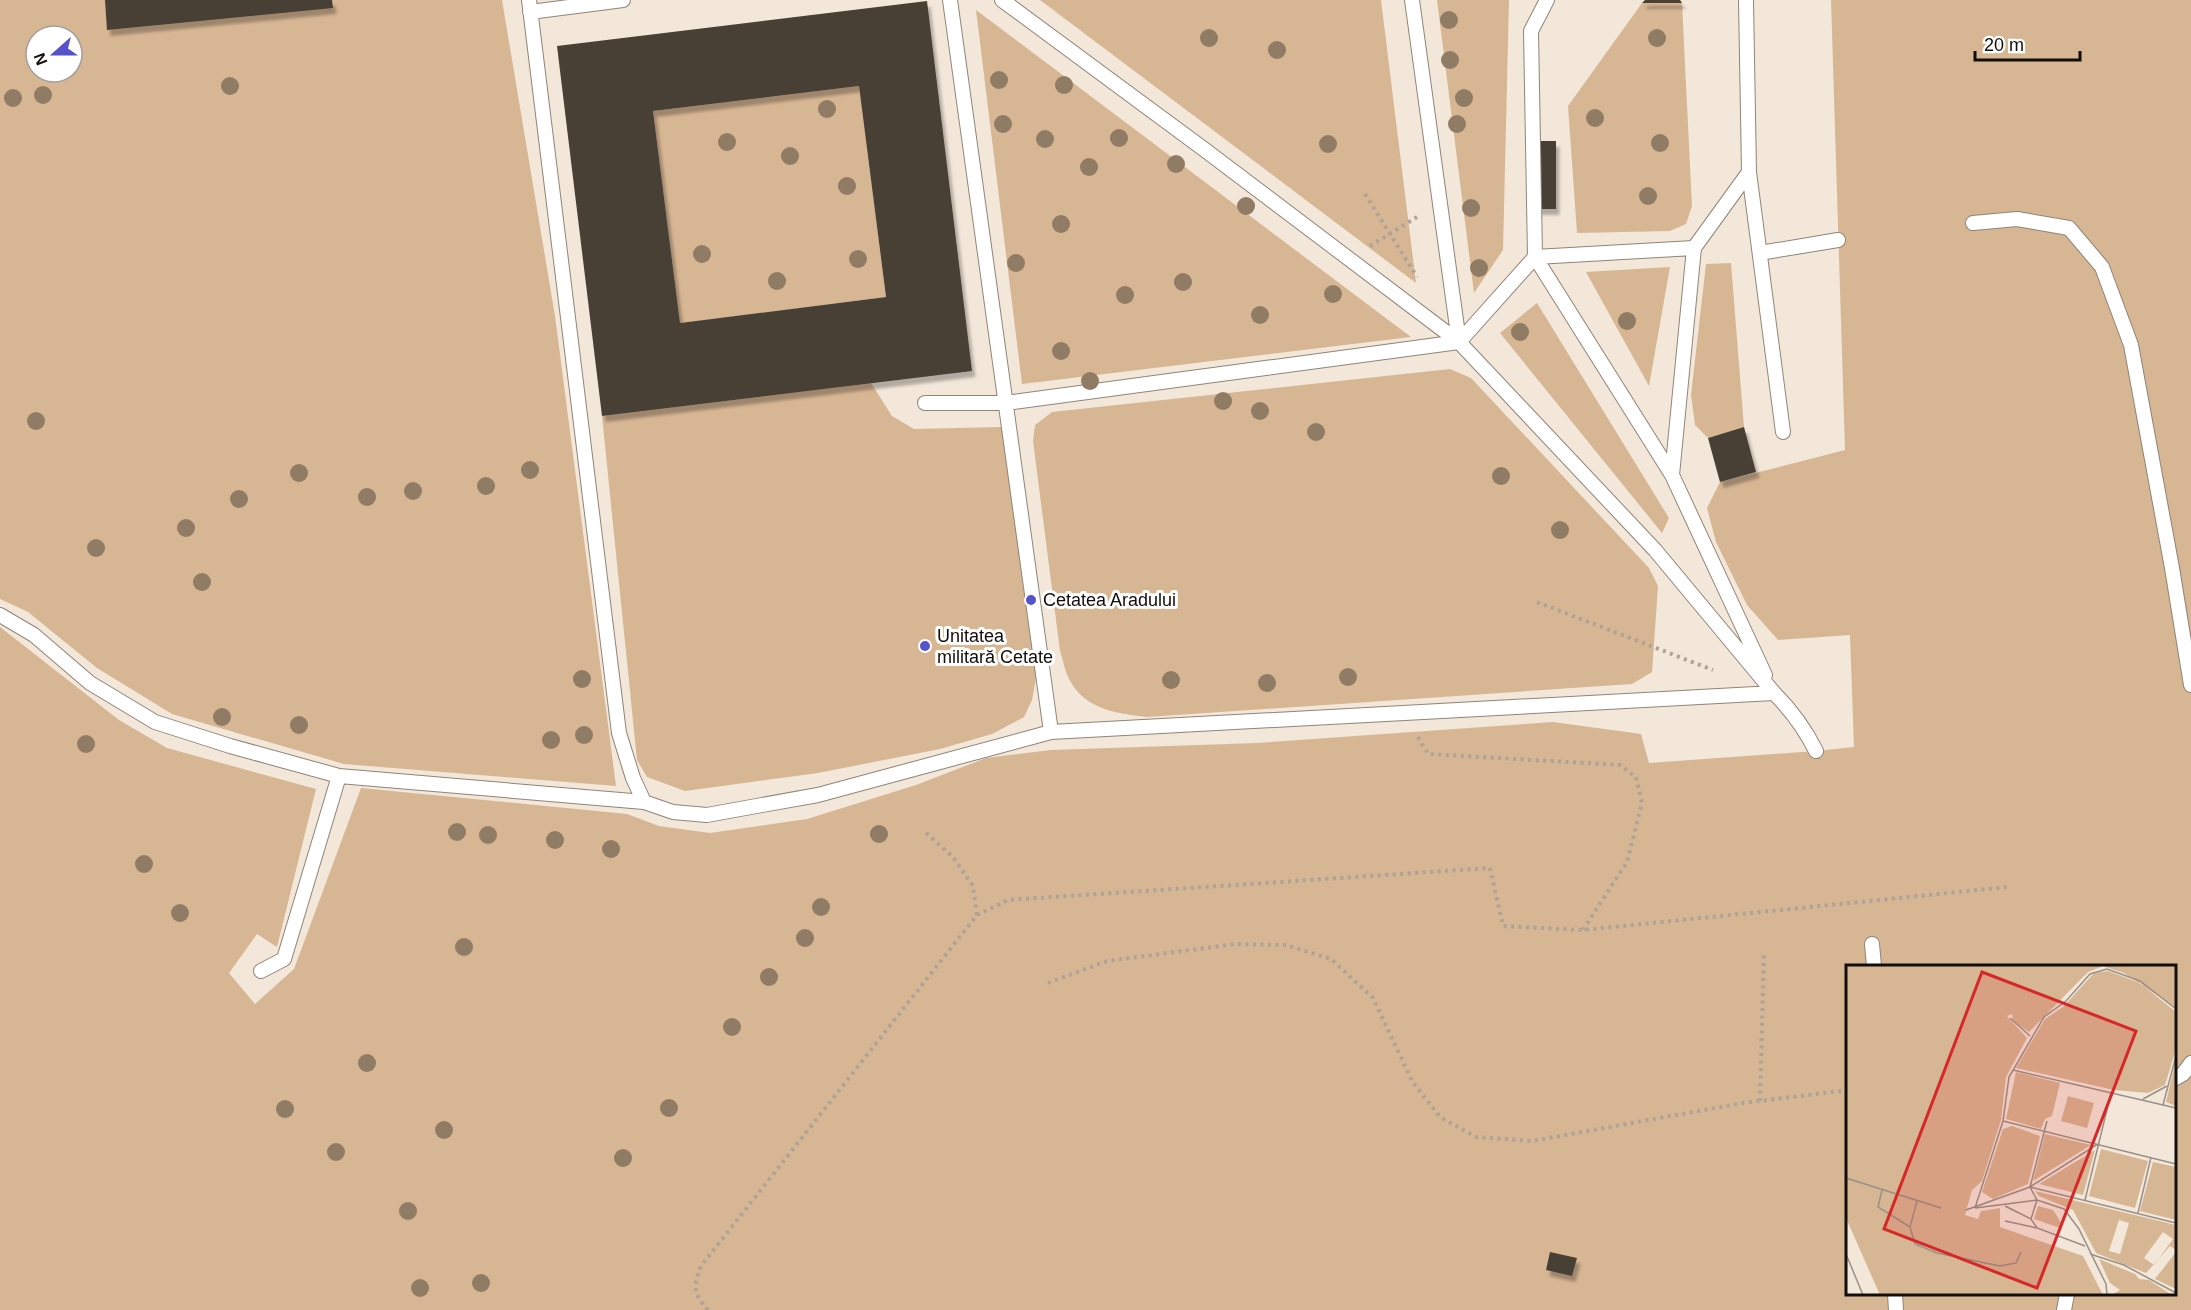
<svg xmlns="http://www.w3.org/2000/svg" width="2191" height="1310" font-family="Arial,sans-serif">
<style>
.green{fill:#d7b693;fill-rule:evenodd}
.building{fill:#493f35;fill-rule:evenodd;filter:url(#shadow)}
.lines{fill:none;stroke-linecap:round;stroke-linejoin:round}
.lane-casing{stroke:#8f8478;stroke-width:16}
.path{stroke:#ada399;stroke-width:4;stroke-dasharray:3 4.5;stroke-linecap:butt}
.lane{stroke:#fff;stroke-width:14}
.tree{fill:#907c64}
.poi-dot{fill:#5553ca;stroke:#fff;stroke-width:2}
.labels{text-anchor:middle;dominant-baseline:central;stroke-width:6;stroke-linejoin:round;paint-order:stroke}
.poi-label{font-size:18px;fill:#120e0a;stroke:#fff;text-anchor:start}
.inset-road{fill:none;stroke:#999087;stroke-width:1.5}
.view{fill:#d62828;fill-opacity:0.15;stroke:#d62828;stroke-width:3}
.inset-edge{fill:none;stroke:#120e0a;stroke-width:3}
</style>
<defs>
<filter id="shadow"><feDropShadow dx="3.5" dy="6" stdDeviation="1.5" flood-color="#0004"/></filter>
</defs>
<rect width="100%" height="100%" fill="#f3e7da"/>
<!-- green -->
<path class="green" d="M0 0H502L555 316 616 786 344 764 172 714 97 668 28 612 0 599ZM36 36H72V72H36Z
M1040 0H1381L1416 283Z
M1437 0H1509L1503 250 1474 293Z
M1831 0H2191V1310H0V627L119 720 167 748 316 789 277 947 257 934 229 973 255 1004 294 969 361 788 627 814 659 826 710 833 807 819 916 785 986 758 1051 750 1257 743 1553 722 1641 734 1649 763 1816 751 1854 747 1850 635 1778 640 1747 605 1716 542 1707 508 1720 482 1845 450ZM1848 966H2174V1294H1848Z
M1642 3H1682L1692 206 1686 224 1670 231 1577 233 1568 106Z
M976 10 1411 337 1022 384Z
M859 86 886 297 680 323 653 111Z
M1731 263 1744 427 1708 438 1695 425 1691 395 1706 264Z
M1670 267 1649 386 1586 272Z
M1537 303 1669 518 1662 533 1500 333Z
M1450 369 1471 378 1649 568 1658 586 1652 672 1632 684 1147 717C1116 713 1085 710 1069 679 1065 671 1063 660 1060 651L1033 441 1035 425 1052 412Z
M871 383 892 416 914 429 1002 427 1036 678 1032 700 1024 717 992 734 940 749 818 773 685 791 647 777 637 760 602 416Z"/>
<!-- building -->
<path class="building" d="M105 0H332L333 8 107 30Z
M1645 0H1680L1682 3H1642Z
M927 1 972 371 602 416 557 46ZM859 86 886 297 680 323 653 111Z
M1536 141H1556V209H1536Z
M1744 427 1756 472 1720 482 1708 438Z
M1550 1252 1577 1258 1572 1276 1546 1270Z"/>
<g class="lines">
<!-- lane casing -->
<g class="lane-casing">
<path id="lane" d="M529 0 619 733 633 778 644 802
M950 0 1051 732
M1002 0 1205 150 1459 342 1655 550 1774 693C1792 711 1805 729 1816 751
M1412 0 1459 342
M1547 0 1531 31 1535 257 1672 475 1765 675
M530 12 623 0
M1749 172 1783 432
M1973 223 2017 219 2069 228 2102 267 2131 345 2172 568 2191 685
M1694 248 1749 172 1746 0
M1760 253 1838 240
M925 403H1006L1459 342 1535 257 1694 248 1672 475
M0 615 34 635 90 683 155 722 230 746 339 776 644 802 673 812 707 815 762 805 818 795 1051 732 1774 693
M1872 944 1874 966
M261 971 284 959 339 776
M2174 1079 2183 1074 2191 1063
M1895 1294 1896 1310
M2064 1310 2067 1294"/>
</g>
<!-- path -->
<path class="path" d="M1365 194 1417 277
M1370 246 1417 217
M1537 602 1713 670
M1418 737 1428 754 1620 765 1636 777 1642 803 1627 862 1583 930
M977 915 1008 900 1490 868 1503 926 1583 930 2007 887
M1048 983 1107 961 1236 944 1286 945 1331 959 1373 998 1412 1081 1440 1117 1476 1137 1532 1141 1743 1103 1848 1090
M1760 1101 1764 951
M708 1310C693 1293 693 1287 701 1266L977 915 973 886 953 857 925 832"/>
<!-- lane -->
<use href="#lane" class="lane"/>
</g>
<!-- trees -->
<g class="tree">
<circle cx="1449" cy="20" r="9"/>
<circle cx="1209" cy="38" r="9"/>
<circle cx="1657" cy="38" r="9"/>
<circle cx="1277" cy="50" r="9"/>
<circle cx="1450" cy="60" r="9"/>
<circle cx="999" cy="80" r="9"/>
<circle cx="1064" cy="85" r="9"/>
<circle cx="230" cy="86" r="9"/>
<circle cx="43" cy="95" r="9"/>
<circle cx="13" cy="98" r="9"/>
<circle cx="1464" cy="98" r="9"/>
<circle cx="827" cy="109" r="9"/>
<circle cx="1595" cy="118" r="9"/>
<circle cx="1003" cy="124" r="9"/>
<circle cx="1457" cy="124" r="9"/>
<circle cx="1119" cy="138" r="9"/>
<circle cx="1045" cy="139" r="9"/>
<circle cx="727" cy="142" r="9"/>
<circle cx="1660" cy="143" r="9"/>
<circle cx="1328" cy="144" r="9"/>
<circle cx="790" cy="156" r="9"/>
<circle cx="1176" cy="164" r="9"/>
<circle cx="1089" cy="167" r="9"/>
<circle cx="847" cy="186" r="9"/>
<circle cx="1648" cy="196" r="9"/>
<circle cx="1246" cy="206" r="9"/>
<circle cx="1471" cy="208" r="9"/>
<circle cx="1061" cy="224" r="9"/>
<circle cx="702" cy="254" r="9"/>
<circle cx="858" cy="259" r="9"/>
<circle cx="1016" cy="263" r="9"/>
<circle cx="1479" cy="268" r="9"/>
<circle cx="777" cy="281" r="9"/>
<circle cx="1183" cy="282" r="9"/>
<circle cx="1333" cy="294" r="9"/>
<circle cx="1125" cy="295" r="9"/>
<circle cx="1260" cy="315" r="9"/>
<circle cx="1627" cy="321" r="9"/>
<circle cx="1520" cy="332" r="9"/>
<circle cx="1061" cy="351" r="9"/>
<circle cx="1090" cy="381" r="9"/>
<circle cx="1223" cy="401" r="9"/>
<circle cx="1260" cy="411" r="9"/>
<circle cx="36" cy="421" r="9"/>
<circle cx="1316" cy="432" r="9"/>
<circle cx="530" cy="470" r="9"/>
<circle cx="299" cy="473" r="9"/>
<circle cx="1501" cy="476" r="9"/>
<circle cx="486" cy="486" r="9"/>
<circle cx="413" cy="491" r="9"/>
<circle cx="367" cy="497" r="9"/>
<circle cx="239" cy="499" r="9"/>
<circle cx="186" cy="528" r="9"/>
<circle cx="1560" cy="530" r="9"/>
<circle cx="96" cy="548" r="9"/>
<circle cx="202" cy="582" r="9"/>
<circle cx="1348" cy="677" r="9"/>
<circle cx="582" cy="679" r="9"/>
<circle cx="1171" cy="680" r="9"/>
<circle cx="1267" cy="683" r="9"/>
<circle cx="222" cy="717" r="9"/>
<circle cx="299" cy="725" r="9"/>
<circle cx="584" cy="735" r="9"/>
<circle cx="551" cy="740" r="9"/>
<circle cx="86" cy="744" r="9"/>
<circle cx="457" cy="832" r="9"/>
<circle cx="879" cy="834" r="9"/>
<circle cx="488" cy="835" r="9"/>
<circle cx="555" cy="840" r="9"/>
<circle cx="611" cy="849" r="9"/>
<circle cx="144" cy="864" r="9"/>
<circle cx="821" cy="907" r="9"/>
<circle cx="180" cy="913" r="9"/>
<circle cx="805" cy="938" r="9"/>
<circle cx="464" cy="947" r="9"/>
<circle cx="769" cy="977" r="9"/>
<circle cx="732" cy="1027" r="9"/>
<circle cx="367" cy="1063" r="9"/>
<circle cx="669" cy="1108" r="9"/>
<circle cx="285" cy="1109" r="9"/>
<circle cx="444" cy="1130" r="9"/>
<circle cx="336" cy="1152" r="9"/>
<circle cx="623" cy="1158" r="9"/>
<circle cx="408" cy="1211" r="9"/>
<circle cx="481" cy="1283" r="9"/>
<circle cx="420" cy="1288" r="9"/>
</g>
<!-- markers -->
<g class="poi-dot">
<circle cx="1031" cy="600" r="6"/>
<circle cx="925" cy="646" r="6"/>
</g>
<g class="labels">
<!-- poi labels -->
<g class="poi-label">
<text x="1043" y="600">Cetatea Aradului</text>
<text x="937" y="636">Unitatea<tspan x="937" dy="21">militară Cetate</tspan></text>
</g>
</g>
<!-- overview -->
<g transform="translate(1846 965)">
<rect width="330" height="330" fill="#f3e7da"/>
<path d="M0 0H330V43L278 8 257 1 242 7 183 67 167 56 166 49 161 51 181 73 160 112 155 155 136 216 126 225 119 250 132 254 135 246 154 243V262L237 291 257 330H34L0 253ZM262 6 294 18 330 47V84L319 120 302 128 268 125 170 103 199 54 217 42 248 8ZM330 95V141L320 137ZM170 107 214 118 206 151 199 154 195 164 160 154ZM222 131 248 138 241 163 215 156ZM166 161 194 171 182 219 147 234 136 227 157 164ZM199 169 245 180 187 216ZM255 184 302 196 289 243 243 231ZM249 185 237 230 193 219ZM307 197 330 202V255L294 246ZM189 226 330 260V285L324 281 300 308 250 288 227 245 193 231ZM273 255 283 258 274 289 263 286ZM317 267 327 274 308 300 298 293ZM192 241 207 245 216 259 214 263 188 254ZM330 287V324L309 314ZM253 294 289 309 293 314 303 315 326 330H266L274 325 264 318Z" fill="#d7b693" fill-rule="evenodd"/>
<path class="inset-road" d="M164 53 184 71M167 105 330 143M297 134 321 121M317 140 330 91M157 156 330 199M0 213 95 243M184 222 330 258M36 225 32 242 64 262M239 235 265 128M71 236 64 262 69 279 91 288 154 301 170 298 175 287M159 241 185 254 191 235 184 222 201 156M129 243 157 156 163 112 198 52 220 36 244 9 261 4 294 16 330 44M129 243 191 235 218 244 233 264 260 319 261 330M120 245 184 222 252 179M292 248 305 192M185 254 191 263 239 281M159 256 191 263M0 289 17 330M244 289 278 300 330 328"/>
<path class="view" d="M136 7 290 66 191 323 38 264Z"/>
<rect width="330" height="330" class="inset-edge"/>
</g>
<!-- north arrow -->
<g transform="translate(54 54) rotate(249)"><circle r="28" fill="#ffffff" stroke="#a09f9d" stroke-width="1.5"/>
<path d="M0-4.5L10 22L0 15L-10 22Z" fill="#5553ca"/>
<text y="-9" font-size="16" font-weight="bold" text-anchor="middle" fill="#120e0a">N</text>
</g>
<!-- scale -->
<path d="M1975 51v9h105v-9" fill="none" stroke="#120e0a" stroke-width="3"/>
<text x="1984" y="51" font-size="18" fill="#120e0a" stroke="#ffffff" stroke-width="4.5" paint-order="stroke">20 m</text>
</svg>
